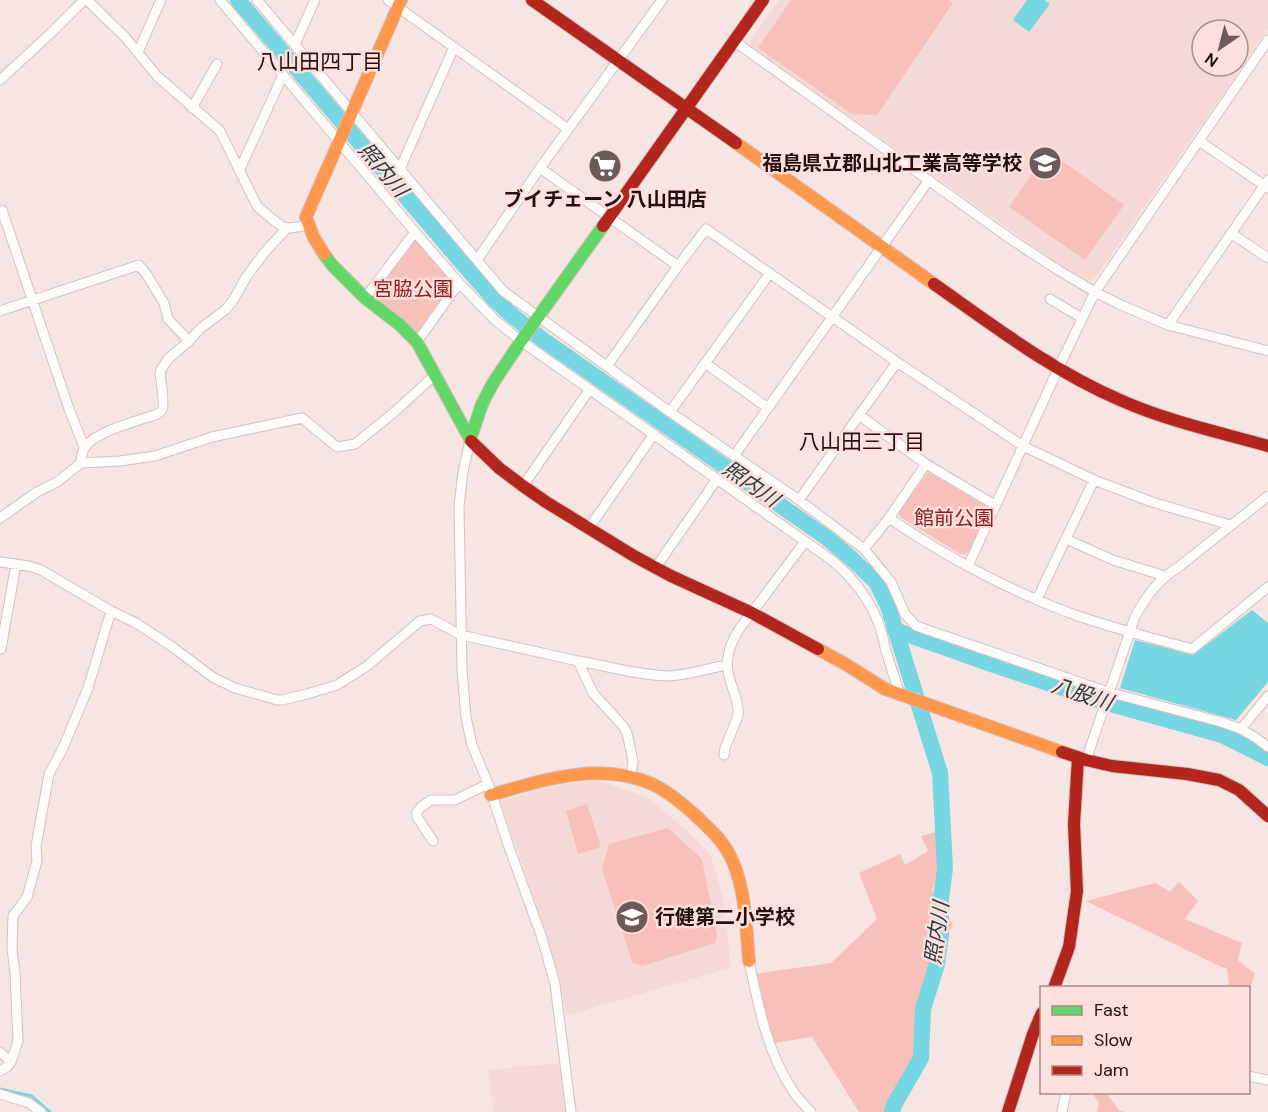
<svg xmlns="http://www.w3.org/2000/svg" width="1268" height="1112" font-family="'DM Sans','Noto Sans JP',sans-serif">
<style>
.built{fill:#f5d9d6;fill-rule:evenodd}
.green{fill:#f7c0ba}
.water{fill:#76d6e2}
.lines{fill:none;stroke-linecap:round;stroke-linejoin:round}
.stream{stroke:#76d6e2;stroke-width:3}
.river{stroke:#76d6e2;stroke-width:16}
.street-casing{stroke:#d3c1bf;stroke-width:11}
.fast-casing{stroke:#d3c1bf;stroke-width:14}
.slow-casing{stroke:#d3c1bf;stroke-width:14}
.jam-casing{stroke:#d3c1bf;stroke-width:14}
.street{stroke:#fefbfb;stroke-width:9}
.fast{stroke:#63d668;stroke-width:12}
.slow{stroke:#ff974d;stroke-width:12}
.jam{stroke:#b3261e;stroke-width:12}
.labels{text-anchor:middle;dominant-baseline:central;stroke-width:5;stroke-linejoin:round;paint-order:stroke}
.poi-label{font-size:20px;font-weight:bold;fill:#22110f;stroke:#ffdfdb;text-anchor:end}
.park-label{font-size:20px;fill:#8d201d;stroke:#ffdfdb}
.neighbourhood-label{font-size:21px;fill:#22110f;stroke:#ffdfdb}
.water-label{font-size:21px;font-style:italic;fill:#244246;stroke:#ffdfdb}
</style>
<rect width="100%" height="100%" fill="#f7e5e3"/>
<!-- built -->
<path class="built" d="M779 0H1268V29L1095 278 1090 282 1053 260 751 47V40ZM1202 30H1238V66H1202Z
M590 781 604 782 650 799 684 828 710 853 722 895 728 940 730 968 567 1015 560 981 518 851 499 801 560 785Z
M561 1063 566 1112H494L488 1070Z"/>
<!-- green -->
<path class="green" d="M791 0H948L953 3 877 115 852 114 758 48Z
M1048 151 1124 205 1085 260 1009 207Z
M416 240 451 280V285L418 332 416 333 373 298 374 293 412 241Z
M925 473H930L986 506 989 510 967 554H960L900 517 898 511Z
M587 804 601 847 578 854 566 811Z
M668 828 702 859 717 935 715 943 642 966 632 962 602 869 609 844Z
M936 832 942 866 932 890 953 925 935 956 921 1006 915 1013 917 1059 895 1112H859L812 1037 774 1043 754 974 831 963 877 919 859 873 900 854 905 865 928 851 921 836Z
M1179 882 1198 901 1185 919 1242 943 1238 960 1255 974 1249 990 1248 988 1229 987 1227 969 1213 963 1086 901 1155 883 1170 892Z
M1095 1093H1106L1120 1111 1126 1112H1097L1099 1103 1093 1094Z"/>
<!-- water -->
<path class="water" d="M1027 0H1044L1050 4 1029 32 1013 20Z
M1252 610 1268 623V682L1236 720 1120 688 1135 640 1193 655Z"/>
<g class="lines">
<!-- stream -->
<path class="stream" d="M0 1089 32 1096 50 1112"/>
<!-- river -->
<path class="river" d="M238 0 464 265 494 299 514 317 542 339 827 538 851 558 876 582 888 606 940 773 945 868 941 899V935L937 964 923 1009 921 1058 894 1105 892 1112
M895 630 988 663 1107 703 1222 735 1268 758"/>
<!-- street casing -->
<g class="street-casing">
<path id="street" d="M87 0 125 37 157 76 220 131 257 206 272 219 283 227 291 228 308 225
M220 0 415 232 459 283 495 320 521 341 833 561C855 580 873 603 881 631 884 638 884 647 887 654 891 668 896 681 900 695
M257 0 503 291 670 412 799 500 864 549 889 518C946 557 1015 594 1081 617 1117 629 1155 639 1192 649L1268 587
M388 0 568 129
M734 41 1012 240 1058 270 1095 292 1121 305 1168 325 1268 351
M295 44 315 0
M138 52 161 0
M0 80 50 34 84 0
M192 108 217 64
M1199 141 1268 188
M540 168 678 266 706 229 897 362 1023 446 1094 480 1152 502 1230 525
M240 169 283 75
M400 169 454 47
M2 210 69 409 84 447
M1232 234 1268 258
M477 260 540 168 662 0
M365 298 415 232
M1050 299 1082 318
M0 311 139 265 147 275 164 303 168 319 189 341
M1168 325 1268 180
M417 342 459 283
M705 363 768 408
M607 366 678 266
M670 412 770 273
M859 415 926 464 995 505
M470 440 463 472 459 506 462 670 466 717 472 745 489 786 509 847 542 938 555 984 571 1112
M734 456 929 180
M81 463C81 457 82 451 86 446 97 432 128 424 145 418 150 416 158 416 162 410 165 405 161 381 160 373L161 370 168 359 189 341 201 328 225 310 232 302 247 276 264 253 287 228
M523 486 590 389
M799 500 897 362
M0 518 37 492 57 482 81 463 120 461 155 456 212 437 302 418 337 447 355 444 392 414 435 375
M889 518 926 464
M589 528 654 434
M1066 539 1113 560 1165 576
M864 549 891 582 905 614 916 626 1108 692 1221 722 1241 729 1256 738 1268 747
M0 562 29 566 41 570 111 611 136 623 171 646 214 678 235 688 277 700H282L307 694 337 685 367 666 420 621 431 619 461 635 578 661 593 693 623 726 627 733 633 761 631 776
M968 566 1058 369 1095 292 1268 40
M656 567 717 479
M1037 599 1094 480
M1 649 16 564
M578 661C608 666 637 675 667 676 687 676 708 668 727 665
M1241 729 1268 696
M724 755 725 748 738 716C740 695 724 679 728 657 731 634 750 616 763 598 777 579 791 560 805 542
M1086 760 1135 617C1145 598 1157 580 1176 569L1268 496
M433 841 417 817V812L421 807 431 800H455L488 784
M749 961C758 1003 766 1049 790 1086 795 1096 803 1104 811 1112
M0 1052 11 1062
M0 1071 7 1067 11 1062 18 1041 15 973 12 948 13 916 27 897 37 861 36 846 49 774 63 748 88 688 111 611
M1248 1076 1268 1080
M0 1094 29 1103 41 1112
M1062 1112 1066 1092"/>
</g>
<!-- fast casing -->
<g class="fast-casing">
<path id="fast" d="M324 254 332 265 365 298 400 325 417 342 471 441
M470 440 482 404 493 383 521 341 603 226"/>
</g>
<!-- slow casing -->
<g class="slow-casing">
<path id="slow" d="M736 143 934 284
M324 254 313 236 306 217 401 0
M818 649 847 665 885 689 1062 752
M491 795C543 780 599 761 652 784 667 791 680 802 693 813 708 827 725 842 733 862 746 893 746 928 749 961"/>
</g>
<!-- jam casing -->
<g class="jam-casing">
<path id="jam" d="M532 0 736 143
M603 226 763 0
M934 284C994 326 1052 371 1120 400 1167 421 1218 432 1268 446
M471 441 499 468 523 486 546 502 634 556 671 576 752 613 818 649
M1062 752 1086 760 1112 766 1187 774 1219 780 1239 790 1268 816
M1054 988 1069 947 1077 891 1074 824 1078 758
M1008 1112 1033 1034 1042 1013"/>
</g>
<!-- street -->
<use href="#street" class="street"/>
<!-- fast -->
<use href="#fast" class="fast"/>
<!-- slow -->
<use href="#slow" class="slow"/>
<!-- jam -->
<use href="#jam" class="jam"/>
</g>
<!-- icons -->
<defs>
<g id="school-disc" transform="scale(1.725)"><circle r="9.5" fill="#6d5b59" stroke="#ffdfdb"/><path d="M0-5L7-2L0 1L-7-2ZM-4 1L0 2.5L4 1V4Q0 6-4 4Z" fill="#fff"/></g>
<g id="supermarket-disc" transform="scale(1.725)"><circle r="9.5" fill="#6d5b59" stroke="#ffdfdb"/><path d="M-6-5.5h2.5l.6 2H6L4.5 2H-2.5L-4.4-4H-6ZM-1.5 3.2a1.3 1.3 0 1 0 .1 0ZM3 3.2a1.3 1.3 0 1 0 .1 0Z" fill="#fff"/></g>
</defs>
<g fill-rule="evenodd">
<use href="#school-disc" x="1045" y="163"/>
<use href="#supermarket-disc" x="605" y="166"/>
<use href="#school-disc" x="632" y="917"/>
</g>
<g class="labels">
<!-- poi labels -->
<g class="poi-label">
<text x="1022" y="163">福島県立郡山北工業高等学校</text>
<text x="605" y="199" text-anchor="middle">ブイチェーン 八山田店</text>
<text x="655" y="917" text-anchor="start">行健第二小学校</text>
</g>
<!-- park labels -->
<g class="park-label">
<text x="413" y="289">宮脇公園</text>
<text x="954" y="518">館前公園</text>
</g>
<!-- neighbourhood labels -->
<g class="neighbourhood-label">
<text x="320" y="62">八山田四丁目</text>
<text x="862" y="442">八山田三丁目</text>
</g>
<!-- water labels -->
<g class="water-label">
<text transform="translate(383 170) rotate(50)">照内川</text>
<text transform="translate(751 484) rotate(35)">照内川</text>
<text transform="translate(1082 694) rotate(18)">八股川</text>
<text transform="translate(937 933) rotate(-82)">照内川</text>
</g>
</g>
<!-- legend -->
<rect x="1040" y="986" width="210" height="108" fill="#ffdfdb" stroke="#a78d89" stroke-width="1.5"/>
<rect x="1052" y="1006" width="30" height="9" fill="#63d668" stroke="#a78d89" stroke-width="1.5"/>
<text x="1094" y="1016" font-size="18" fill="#22110f">Fast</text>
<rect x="1052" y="1036" width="30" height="9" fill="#ff974d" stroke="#a78d89" stroke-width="1.5"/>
<text x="1094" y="1046" font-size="18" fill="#22110f">Slow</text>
<rect x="1052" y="1066" width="30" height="9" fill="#b3261e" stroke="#a78d89" stroke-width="1.5"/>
<text x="1094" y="1076" font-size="18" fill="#22110f">Jam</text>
<!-- north arrow -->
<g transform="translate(1220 48) rotate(215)"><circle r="28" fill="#ffdfdb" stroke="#a78d89" stroke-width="1.5"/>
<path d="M0-4.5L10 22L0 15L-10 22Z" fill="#6d5b59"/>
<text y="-9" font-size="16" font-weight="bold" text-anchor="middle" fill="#22110f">N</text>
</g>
</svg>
